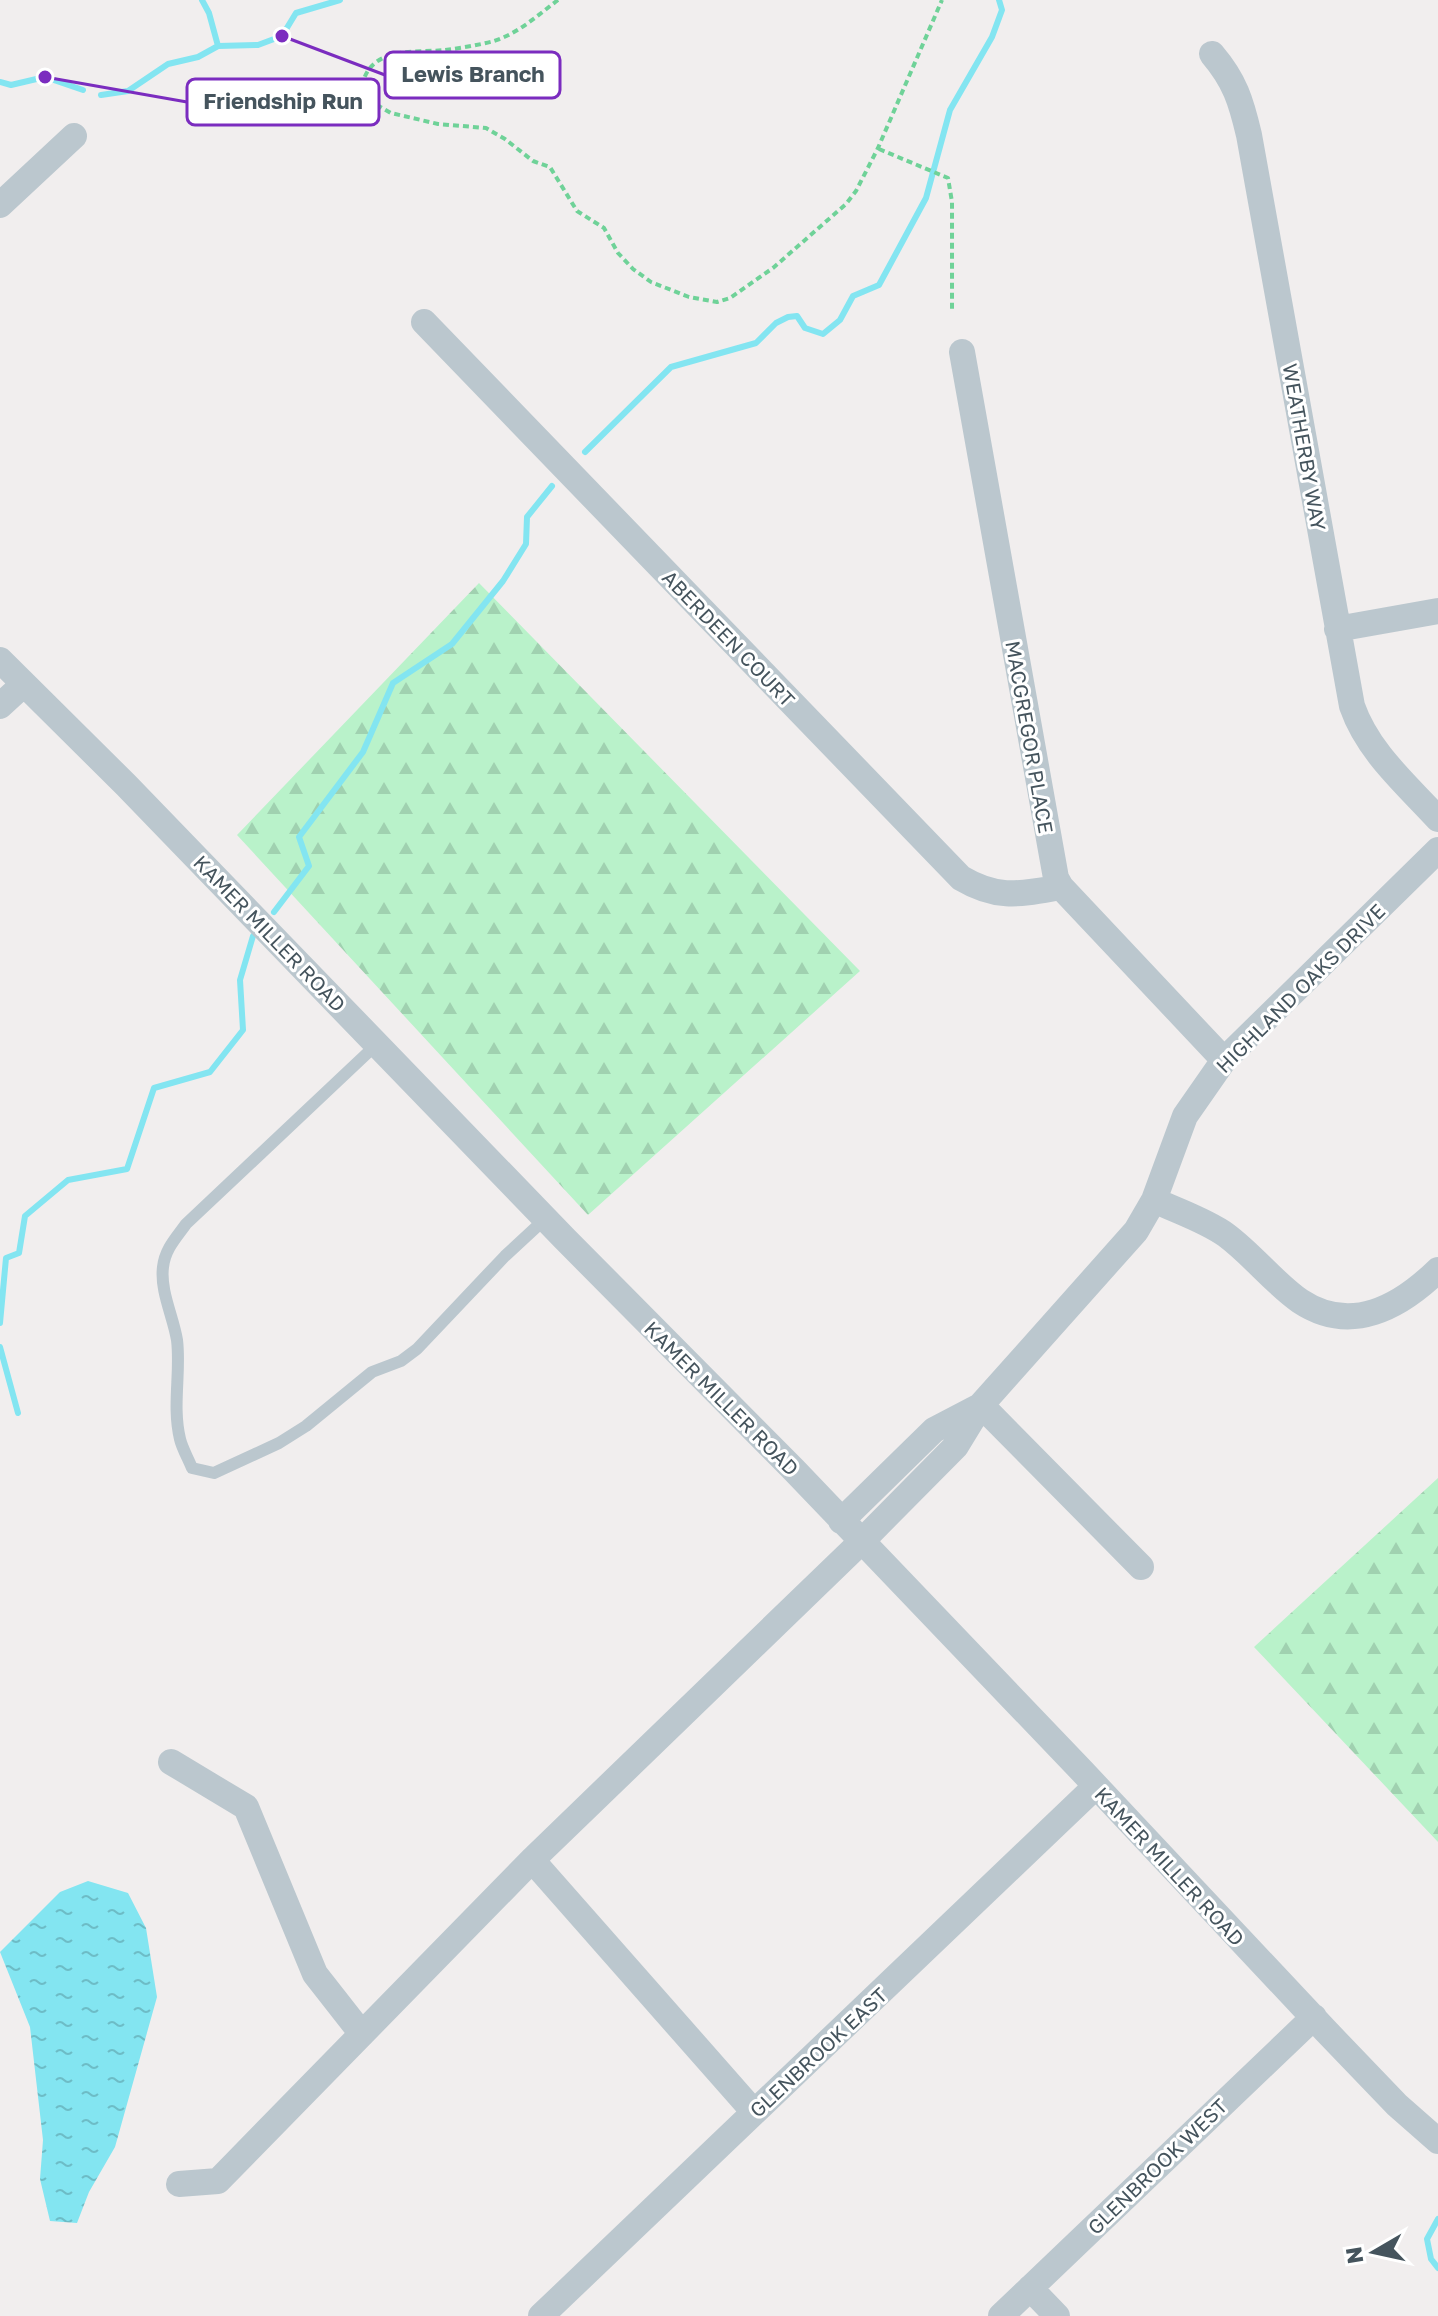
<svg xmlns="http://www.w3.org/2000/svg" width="1438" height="2316" font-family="'Golos Text',sans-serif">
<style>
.forest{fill:url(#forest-firs)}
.water{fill:url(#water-ripples)}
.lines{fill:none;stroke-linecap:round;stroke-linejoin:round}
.stream{stroke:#83e5f1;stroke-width:6}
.path{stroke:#6fd298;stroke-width:4;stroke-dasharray:6 4;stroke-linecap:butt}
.service{stroke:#bbc7ce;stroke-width:12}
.minor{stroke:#bbc7ce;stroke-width:26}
.labels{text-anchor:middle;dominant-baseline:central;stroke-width:6;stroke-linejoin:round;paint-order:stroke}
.street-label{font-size:20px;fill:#45545d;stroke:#fff}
.leader{fill:none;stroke:#7b2cbf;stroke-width:3}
.callout-dot{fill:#7b2cbf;stroke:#fff;stroke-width:3}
.callout{fill:#fff;stroke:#7b2cbf;stroke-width:3}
.callout-label{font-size:22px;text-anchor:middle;font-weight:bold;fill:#45545d}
</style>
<defs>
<pattern id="forest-firs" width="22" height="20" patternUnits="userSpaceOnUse" patternTransform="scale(2)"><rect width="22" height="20" fill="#b9f2ca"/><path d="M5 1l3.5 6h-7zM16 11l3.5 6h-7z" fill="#a0d1b0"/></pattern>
<pattern id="water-ripples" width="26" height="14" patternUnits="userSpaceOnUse" patternTransform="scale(2)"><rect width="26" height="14" fill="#83e5f1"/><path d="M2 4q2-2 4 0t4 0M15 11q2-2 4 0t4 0" fill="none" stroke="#6dbcc6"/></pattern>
</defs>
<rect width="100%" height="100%" fill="#f1eeee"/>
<!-- forest -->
<path class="forest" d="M479 583 860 971 588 1215 237 835Z
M1438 1478V1842L1254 1647Z"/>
<!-- water -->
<path class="water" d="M88 1881 128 1893 146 1928 157 1997 115 2147 89 2192 77 2223 50 2221 40 2179 43 2140 30 2027 0 1952 60 1892Z"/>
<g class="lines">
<!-- stream -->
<path class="stream" d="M202 0 209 13 218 46
M0 82 11 85 45 77 83 90
M101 95 128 91 168 64 198 57 218 46 258 45 282 36 296 13 340 0
M585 452 671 367 756 343 776 323 788 317 797 316 805 328 823 334 840 320 853 296 879 285 926 198 950 110 992 37 1002 10 999 0
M274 912 309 866 299 837 363 752 393 683 452 644 503 581 526 544 527 517 552 486
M0 1323 6 1258 19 1253 25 1216 68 1180 127 1169 154 1088 210 1072 243 1030 240 980 253 936
M0 1347 18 1413
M1438 2219 1427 2239 1431 2259 1438 2268"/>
<!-- path -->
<path class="path" d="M558 0C538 15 519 33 494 41 479 45 461 48 445 50 413 53 370 46 362 86L370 101 391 113 438 124 486 128 505 139 533 161 550 167 577 211 604 228 618 253 633 269 651 282 689 297 717 302 730 298 773 268 846 204 856 191 878 148 942 0
M879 149 948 178 952 202V311"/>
<!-- service -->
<path class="service" d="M377 1044 186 1224C176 1238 165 1249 163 1267 160 1291 173 1316 177 1340 181 1372 172 1406 180 1439 182 1448 188 1458 192 1468L214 1473 279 1443 306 1426 372 1372 401 1361 417 1349 505 1256 545 1219"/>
<!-- minor -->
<path class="minor" d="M1212 54C1235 81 1241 101 1249 135L1352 706C1368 752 1406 784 1438 819
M0 205 74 136
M424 322 961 878C998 900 1020 894 1061 887
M962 352 1056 878 1061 887 1224 1060
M1337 629 1438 611
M0 660 126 785 565 1239 794 1470 1082 1771 1326 2031 1397 2105 1438 2141
M0 706 24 684
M1154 1200C1177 1211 1205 1220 1226 1235 1253 1255 1274 1283 1300 1301 1351 1335 1400 1307 1438 1270
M981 1405 1141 1567
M841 1521 934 1430 978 1407
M171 1762 246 1807 315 1974 362 2034
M532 1860 754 2112
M179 2184 218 2181 532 1860 861 1542 956 1446 981 1405 1136 1231 1154 1200 1185 1116 1224 1060 1438 850
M1030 2288 1057 2316
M541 2316 1095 1787
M1001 2316 1314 2017"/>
</g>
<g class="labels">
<!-- street labels -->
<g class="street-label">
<text transform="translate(1305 447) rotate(80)">WEATHERBY WAY</text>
<text transform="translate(729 638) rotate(46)">ABERDEEN COURT</text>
<text transform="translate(1030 737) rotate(80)">MACGREGOR PLACE</text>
<text transform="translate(270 933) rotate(46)">KAMER MILLER ROAD</text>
<text transform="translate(1300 988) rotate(-45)">HIGHLAND OAKS DRIVE</text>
<text transform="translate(722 1398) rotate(45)">KAMER MILLER ROAD</text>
<text transform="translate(1170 1866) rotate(47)">KAMER MILLER ROAD</text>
<text transform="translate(818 2052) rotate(-43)">GLENBROOK EAST</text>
<text transform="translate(1157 2166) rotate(-44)">GLENBROOK WEST</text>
</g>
</g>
<!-- callouts -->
<path class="leader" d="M282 36L385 75M45 77L187 102"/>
<g class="callout-dot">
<circle cx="282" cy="36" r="8"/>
<circle cx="45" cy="77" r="8"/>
</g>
<g class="callout">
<rect x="385" y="52" width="175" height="46" rx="8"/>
<rect x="187" y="79" width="192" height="46" rx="8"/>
</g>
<g class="callout-label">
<text x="473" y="82">Lewis Branch</text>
<text x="283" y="109">Friendship Run</text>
</g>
<!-- north arrow -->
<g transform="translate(1374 2252) rotate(261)" stroke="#ffffff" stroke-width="6" paint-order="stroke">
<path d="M0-6L14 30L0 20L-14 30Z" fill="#45545d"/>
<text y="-12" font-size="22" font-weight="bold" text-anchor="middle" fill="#45545d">N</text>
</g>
</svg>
